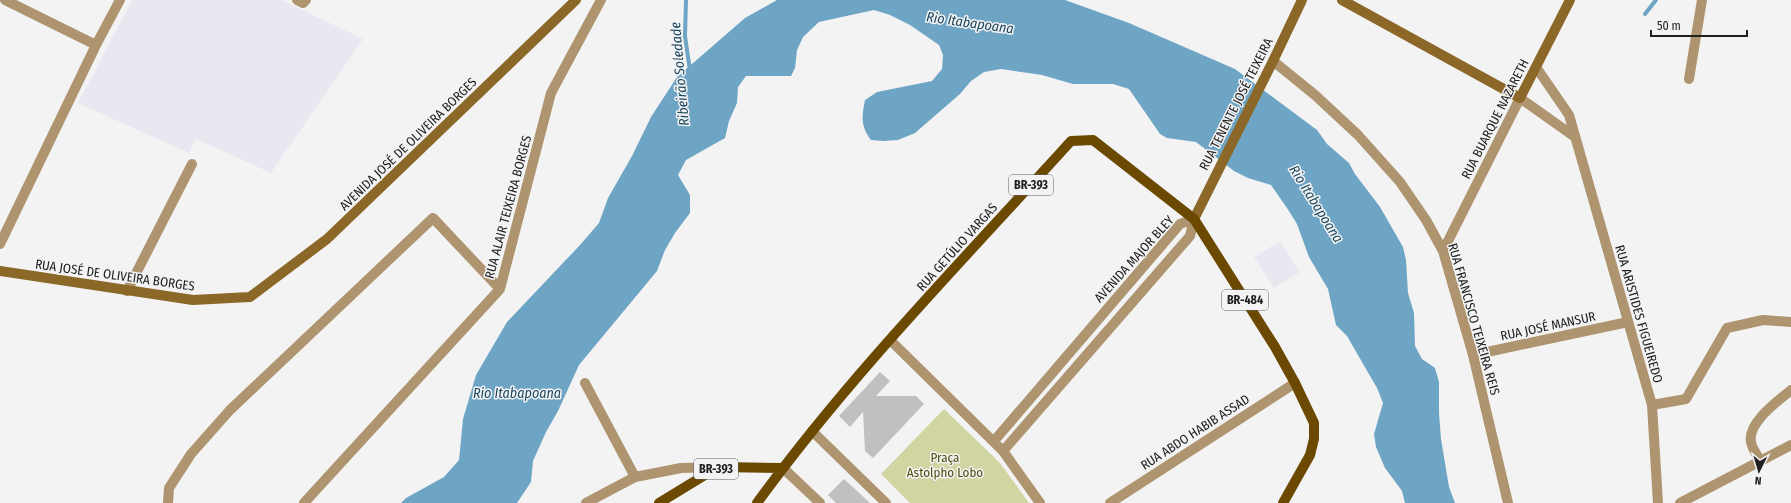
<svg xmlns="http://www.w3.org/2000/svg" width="1791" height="503" font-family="'Fira Sans Condensed',sans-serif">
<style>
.built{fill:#e9e8f1}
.green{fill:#d0d5a2}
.water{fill:#6ea5c5}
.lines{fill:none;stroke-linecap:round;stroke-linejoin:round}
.stream{stroke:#6ea5c5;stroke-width:4}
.building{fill:#c0c0c1}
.minor{stroke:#ae956f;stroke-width:10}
.tertiary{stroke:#ae956f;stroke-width:10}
.secondary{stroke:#8b6728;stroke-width:10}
.primary{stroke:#6b4900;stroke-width:10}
.labels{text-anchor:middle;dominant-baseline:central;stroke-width:3;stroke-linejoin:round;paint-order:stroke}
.shield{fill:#f3f3f4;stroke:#5f5f60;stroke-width:1}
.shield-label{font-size:12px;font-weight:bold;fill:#202020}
.street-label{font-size:13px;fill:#202020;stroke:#f3f3f4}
.park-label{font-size:13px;fill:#4f5110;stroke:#f3f3f4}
.water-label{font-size:14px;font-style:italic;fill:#1b485f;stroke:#f3f3f4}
</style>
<rect width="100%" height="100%" fill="#f3f3f4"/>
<!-- built -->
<path class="built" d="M132 0H282L363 39 271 173 196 139 189 153 78 103Z
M1280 241 1300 272 1274 288 1254 257Z"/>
<!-- green -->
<path class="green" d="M944 409 1000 463 1029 503H910L881 474Z"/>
<!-- water -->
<path class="water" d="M777 0H1065L1129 23 1235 69 1317 130 1327 144 1349 163 1355 174 1380 207 1403 247 1406 260 1408 293 1414 313 1415 346 1422 359 1435 368 1439 382V413L1441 439 1449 487 1455 503H1405L1402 491 1385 468 1376 447 1374 434 1383 403 1377 388 1347 336 1336 325 1328 289 1309 257 1297 224 1289 211 1271 185 1248 178 1234 171 1196 142 1167 138 1160 134 1129 89 1113 84H1073L1042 75 1001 69 984 72 971 81 960 94 915 133 898 140 883 141 871 140C860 126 862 116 865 100L877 92 932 81 942 69 943 55 939 45 910 25 890 15 874 10 819 22 803 37 797 50 795 68 791 76H746L738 87 737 103 729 121 725 138 686 160 678 175 690 195V213L675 233 665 250 657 271 579 365 558 411 546 432 533 461 531 482 517 503H401L406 498 444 477 459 460 463 419 476 375 507 322 580 245 599 223 608 198 632 156 651 117 677 77 745 18Z"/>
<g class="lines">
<!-- stream -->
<path class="stream" d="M686 0 685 36 690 71
M1645 14 1656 0"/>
</g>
<!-- building -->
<path class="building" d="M880 372 890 381 876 396H916L924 404 873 458 865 451 863 412 850 427 839 416Z
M844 479 856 490 870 503H836L828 495Z"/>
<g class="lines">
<!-- minor -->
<path class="minor" d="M5 0 96 45
M297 0 303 3 306 0
M1273 61 1315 95 1358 135 1400 182 1426 220 1443 251 1473 355 1508 503
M1689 79 1702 0
M0 244 96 45 120 0
M1443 251 1520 98
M127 291 192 164
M890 340 1003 451 1040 503
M1473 355 1628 322
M585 383 635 477
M1652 405 1686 399 1727 328 1763 320 1791 322
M812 431 886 503
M994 441 1180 224 1194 219
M1003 451 1190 236 1194 219
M1761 461C1757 455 1752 449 1751 442 1747 423 1778 401 1791 390
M783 468 820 503
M168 503 169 488 191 454 230 410 433 218 500 289
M304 503 500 289 551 93 601 0
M586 503 635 477 681 468 718 467
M1110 503 1295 383
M1680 503 1791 445"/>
<!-- tertiary -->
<path class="tertiary" d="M1536 67 1569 115 1652 405 1658 503
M1520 98 1575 137"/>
<!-- secondary -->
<path class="secondary" d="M1342 0 1520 98 1570 0
M1194 219 1273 61 1302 0
M0 271 193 300 250 297 327 239 576 0"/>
<!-- primary -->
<path class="primary" d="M659 503 718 467 783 468
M757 503C850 375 965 258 1071 141L1093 140 1194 219 1275 347 1295 383 1314 423V439L1310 455 1283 503"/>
</g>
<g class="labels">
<!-- shield labels -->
<g class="shield">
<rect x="1009" y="175" width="44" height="20" rx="3"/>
<rect x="1222" y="290" width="46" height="20" rx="3"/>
<rect x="694" y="459" width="44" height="20" rx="3"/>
</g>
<g class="shield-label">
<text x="1031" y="185">BR-393</text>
<text x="1245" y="300">BR-484</text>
<text x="716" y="469">BR-393</text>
</g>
<!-- street labels -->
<g class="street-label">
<text transform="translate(1236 104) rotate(-63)">RUA TENENTE JOSÉ TEIXEIRA</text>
<text transform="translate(1495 119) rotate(-63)">RUA BUARQUE NAZARETH</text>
<text transform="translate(408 144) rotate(-44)">AVENIDA JOSÉ DE OLIVEIRA BORGES</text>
<text transform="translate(508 207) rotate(-75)">RUA ALAIR TEIXEIRA BORGES</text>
<text transform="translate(957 247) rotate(-48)">RUA GETÚLIO VARGAS</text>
<text transform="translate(1134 259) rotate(-48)">AVENIDA MAJOR BLEY</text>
<text transform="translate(115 275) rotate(8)">RUA JOSÉ DE OLIVEIRA BORGES</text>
<text transform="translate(1639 314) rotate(74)">RUA ARISTIDES FIGUEIREDO</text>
<text transform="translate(1474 319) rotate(74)">RUA FRANCISCO TEIXEIRA REIS</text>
<text transform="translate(1548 326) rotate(-12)">RUA JOSÉ MANSUR</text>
<text transform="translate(1195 432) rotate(-33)">RUA ABDO HABIB ASSAD</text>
</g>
<!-- park labels -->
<g class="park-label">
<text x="945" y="457">Praça<tspan x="945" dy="15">Astolpho Lobo</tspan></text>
</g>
<!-- water labels -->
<g class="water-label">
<text transform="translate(970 23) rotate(8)">Rio Itabapoana</text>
<text transform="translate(680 74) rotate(-95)">Ribeirão Soledade</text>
<text transform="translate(1316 204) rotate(58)">Rio Itabapoana</text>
<text x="517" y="393">Rio Itabapoana</text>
</g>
</g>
<!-- north arrow -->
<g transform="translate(1759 471) rotate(185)" stroke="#f3f3f4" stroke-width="3" paint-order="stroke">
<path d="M0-3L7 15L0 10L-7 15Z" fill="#202020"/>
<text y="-6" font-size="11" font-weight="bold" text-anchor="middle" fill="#202020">N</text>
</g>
<!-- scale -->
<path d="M1651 30v6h96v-6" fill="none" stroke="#202020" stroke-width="2"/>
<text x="1657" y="30" font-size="12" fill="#202020" stroke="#f3f3f4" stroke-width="3" paint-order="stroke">50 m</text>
</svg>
